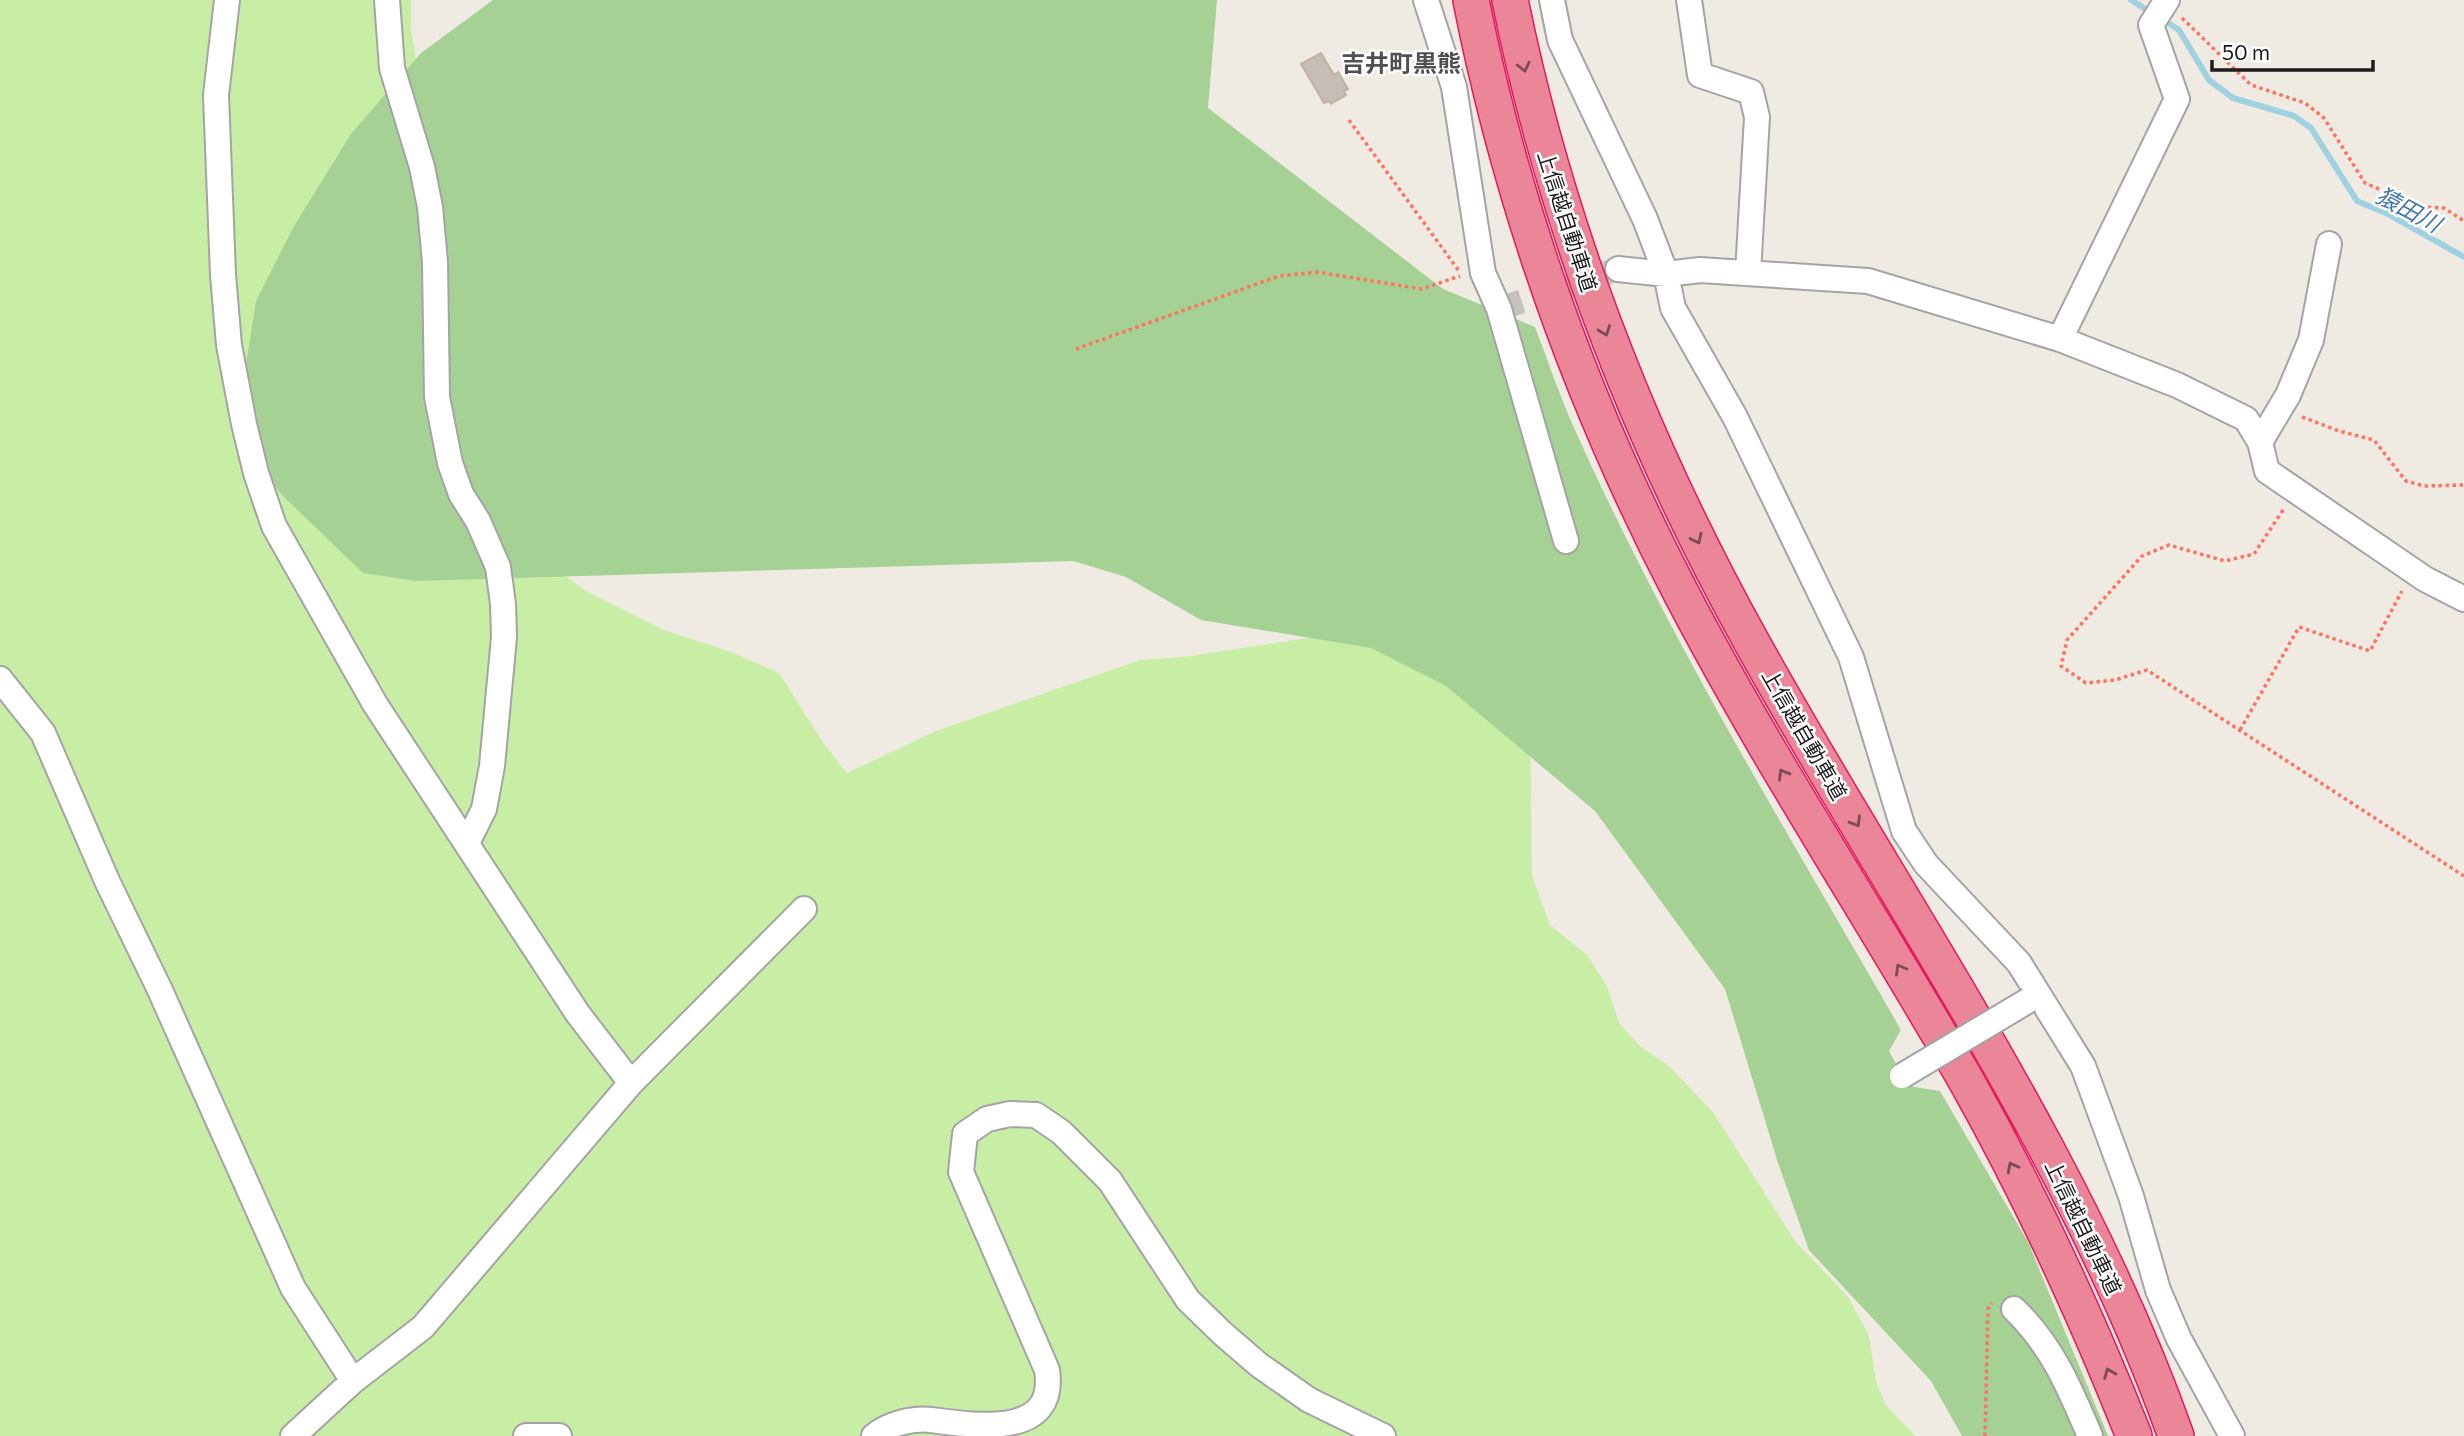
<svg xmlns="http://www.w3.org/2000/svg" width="2464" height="1436" font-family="Commissioner,'Noto Sans JP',sans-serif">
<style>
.grass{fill:#c8eda4}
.forest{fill:#a6d194}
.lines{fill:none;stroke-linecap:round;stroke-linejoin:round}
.stream{stroke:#a0d1e0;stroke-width:6}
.building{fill:#c7bdb5;stroke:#c1b1a4;stroke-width:2}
.minor-tunnel{stroke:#c5c2bb;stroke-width:24;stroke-dasharray:24 12;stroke-linecap:butt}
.minor-casing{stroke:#a4a4a4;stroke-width:28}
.highway-casing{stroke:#e3195e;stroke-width:38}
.path{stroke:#ff7363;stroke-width:3.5;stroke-dasharray:3.5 3.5;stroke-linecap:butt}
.minor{stroke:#fff;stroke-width:24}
.highway{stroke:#eb8598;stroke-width:35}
.minor-bridge-casing{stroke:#a4a4a4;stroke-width:28;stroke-linecap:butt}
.minor-bridge{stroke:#fff;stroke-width:24}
.oneway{stroke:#7a4c54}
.labels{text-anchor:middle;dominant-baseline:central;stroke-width:5;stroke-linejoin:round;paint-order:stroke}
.street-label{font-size:21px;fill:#1d1d1d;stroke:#fff}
.water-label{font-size:23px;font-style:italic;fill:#4176aa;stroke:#fff}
.quarter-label{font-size:24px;font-weight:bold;fill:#505050;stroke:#fff}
</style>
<rect width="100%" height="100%" fill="#efebe2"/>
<!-- grass -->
<path class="grass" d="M0 0H411V30L427 120 517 541 586 591 664 630 731 652 779 673 824 744 847 773 936 731 1140 660 1184 657 1346 632 1530 719 1532 875 1550 925 1587 955 1607 986 1619 1023 1641 1047 1669 1066 1713 1112 1795 1241 1849 1298 1869 1336 1876 1382 1885 1404 1915 1436H0Z"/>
<!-- forest -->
<path class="forest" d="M493 0H1217L1208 108 1443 289 1535 327C1548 361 1560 397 1575 430 1668 638 1788 833 1901 1030L1889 1051 1908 1086 1940 1091 2028 1242 2108 1436H1962L1931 1381 1809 1250 1778 1163 1725 989 1595 811 1446 686 1371 648 1201 620 1126 577 1073 561 416 581 363 573 282 495 246 446 242 390 256 301 294 226 351 134 421 53Z"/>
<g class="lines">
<!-- stream -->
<path class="stream" d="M2131 0 2153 14
M2162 19 2179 30 2209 80 2233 98 2294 116 2311 128 2357 201 2386 213 2464 257"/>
</g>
<!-- building -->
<path class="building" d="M1321 53 1334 75 1338 72 1348 89 1344 91 1346 95 1331 104 1329 101 1324 103 1301 64Z"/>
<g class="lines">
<!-- minor-tunnel -->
<path class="minor-tunnel" d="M1499 309 1618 269"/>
<!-- minor casing -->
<g class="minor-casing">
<path id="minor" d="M227 0 216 95 223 275 229 345 244 424 256 473 274 526 375 704 578 1014 631 1083
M387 0 392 68 422 167 430 207 435 262 437 397 450 463 461 494 478 521 498 567 503 604 504 637 492 766 484 809 468 841
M1426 0 1454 87 1483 273 1499 309 1566 541
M1552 0 1560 40 1645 219 1666 274 1673 308 1735 417 1851 657 1904 831 1926 864 2019 963 2083 1066 2131 1196 2158 1290 2179 1339 2232 1436
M1689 0 1700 75 1751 92 1757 117 1748 273
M1618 269 1666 274 1700 270 1868 281 2060 339 2177 385 2246 419 2260 442 2267 471 2425 579 2464 599
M2060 339 2177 99 2151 25 2167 0
M2260 442 2288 395 2311 340 2329 244
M0 679 43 733 108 883 159 988 293 1288 353 1381
M2014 1309C2053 1347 2069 1387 2090 1436
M293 1436 353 1381 423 1327 631 1083 804 909
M526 1436H559
M874 1436C888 1424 912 1418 931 1420 983 1427 1057 1436 1047 1370L961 1172 965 1134 987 1119 1010 1114 1036 1115 1061 1132 1110 1181 1188 1300 1222 1333 1259 1365 1309 1400 1383 1436"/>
</g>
<!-- highway casing -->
<g class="highway-casing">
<path id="highway" d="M1471 0C1512 207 1583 405 1681 593 1768 760 1873 918 1967 1082 2031 1196 2086 1315 2134 1436
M1510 0C1556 226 1639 439 1751 641 1896 903 2075 1151 2176 1436"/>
</g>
<!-- path -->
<path class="path" d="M2182 18 2251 85 2305 103 2324 118 2365 183 2421 207 2444 208 2464 221
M1349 120 1459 271
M1076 349 1279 276 1317 272 1422 289 1460 276
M2302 417 2339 431 2374 440 2406 481 2424 486 2464 485
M2283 510 2254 554 2225 561 2169 545 2142 556 2067 640 2061 666 2086 683 2115 680 2147 670 2464 876
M2240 730 2299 627 2370 651 2402 591
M1985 1436 1988 1309 1992 1303"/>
<!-- minor -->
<use href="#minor" class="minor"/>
<!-- highway -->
<use href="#highway" class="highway"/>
<!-- minor-bridge casing -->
<g class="minor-bridge-casing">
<path id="minor-bridge" d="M1902 1076 2029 1000"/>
</g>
<!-- minor-bridge -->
<use href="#minor-bridge" class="minor-bridge"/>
</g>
<!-- one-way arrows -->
<defs><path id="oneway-chevron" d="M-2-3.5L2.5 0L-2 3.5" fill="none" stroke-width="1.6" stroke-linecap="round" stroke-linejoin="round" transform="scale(1.75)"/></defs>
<g class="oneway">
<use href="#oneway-chevron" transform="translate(1524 67) rotate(77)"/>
<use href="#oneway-chevron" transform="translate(1605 331) rotate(69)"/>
<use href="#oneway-chevron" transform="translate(1697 539) rotate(64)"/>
<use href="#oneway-chevron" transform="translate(1783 774) rotate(-121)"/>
<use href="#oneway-chevron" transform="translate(1856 822) rotate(59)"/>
<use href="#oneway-chevron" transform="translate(1900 969) rotate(-120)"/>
<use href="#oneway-chevron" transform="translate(2012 1167) rotate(-118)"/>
<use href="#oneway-chevron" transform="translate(2109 1373) rotate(-112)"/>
</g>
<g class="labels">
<!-- street labels -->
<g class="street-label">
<text transform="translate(1568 221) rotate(72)">上信越自動車道</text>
<text transform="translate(1805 734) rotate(60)">上信越自動車道</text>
<text transform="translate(2084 1227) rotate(64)">上信越自動車道</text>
</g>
<!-- water labels -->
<g class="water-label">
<text transform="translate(2409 209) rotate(28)">猿田川</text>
</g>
<!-- quarter labels -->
<g class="quarter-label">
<text x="1401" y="62">吉井町黒熊</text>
</g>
</g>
<!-- scale -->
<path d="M2212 60v10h161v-10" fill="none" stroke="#1d1d1d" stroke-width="3.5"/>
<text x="2222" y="60" font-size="21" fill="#1d1d1d" stroke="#ffffff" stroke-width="5" paint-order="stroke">50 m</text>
</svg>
